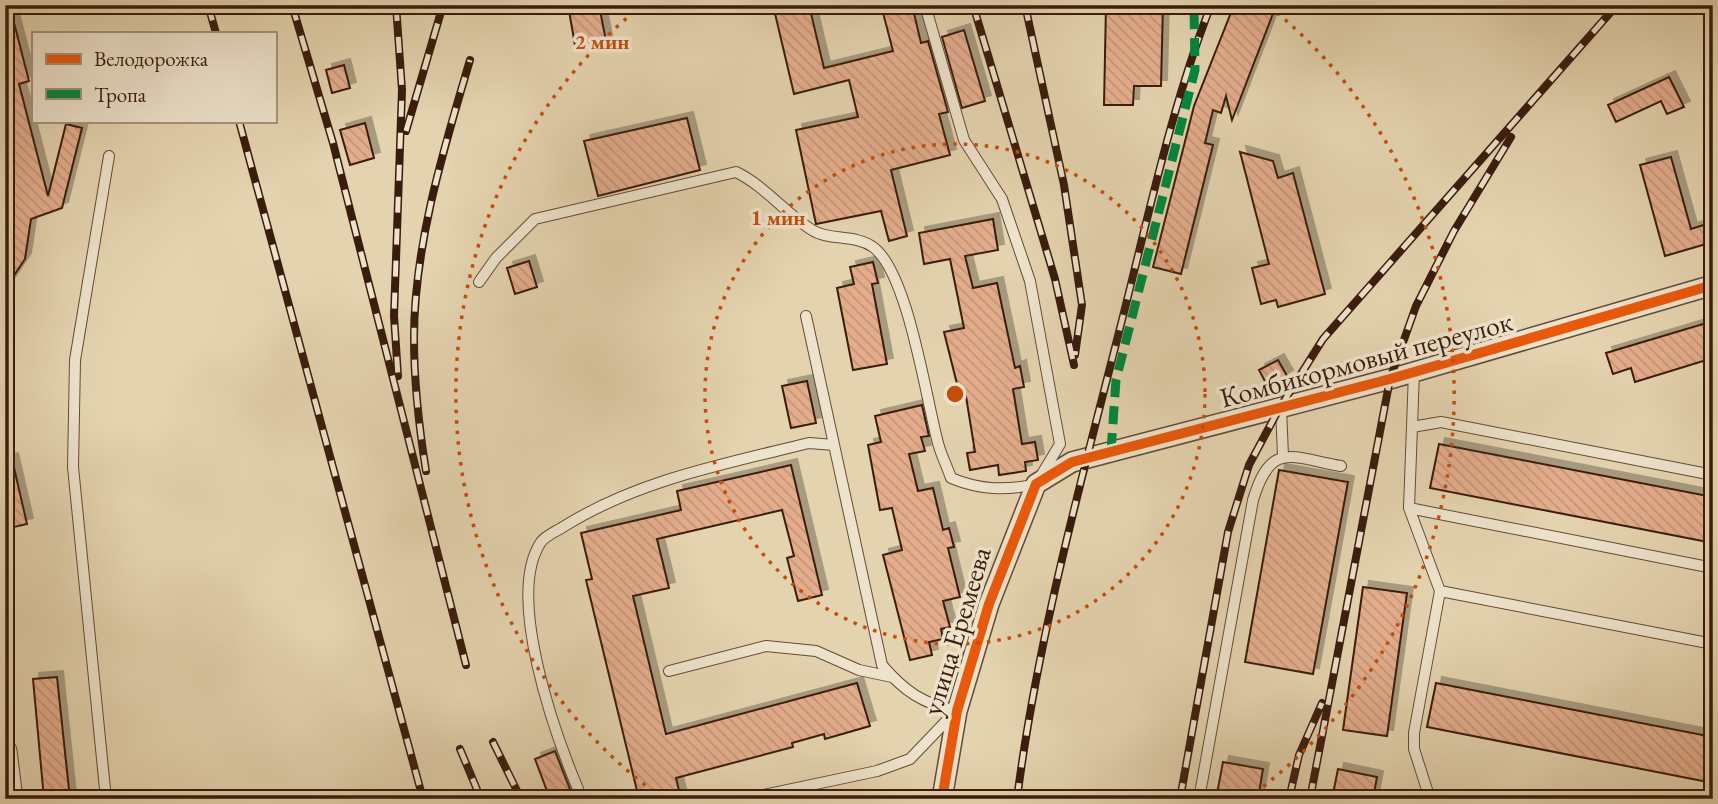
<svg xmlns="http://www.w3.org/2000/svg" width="1718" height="804" font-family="'EB Garamond',serif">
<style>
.building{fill:url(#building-back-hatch);stroke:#3a1c0d;stroke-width:2;filter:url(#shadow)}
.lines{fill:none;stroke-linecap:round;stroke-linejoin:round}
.service-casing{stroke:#644a36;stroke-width:12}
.minor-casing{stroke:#644a36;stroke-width:22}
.tertiary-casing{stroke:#644a36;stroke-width:25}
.service{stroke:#ede2cb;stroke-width:10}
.minor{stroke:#ede2cb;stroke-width:19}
.tertiary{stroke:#ede2cb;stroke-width:23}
.rail-casing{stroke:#3a1c0d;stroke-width:8}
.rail{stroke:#ede2cb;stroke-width:5;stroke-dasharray:16;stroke-linecap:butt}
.quiet{stroke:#00873e;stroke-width:9;stroke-dasharray:18 9;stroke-linecap:butt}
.cycleway-casing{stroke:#ede2cb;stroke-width:15}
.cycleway{stroke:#e8590c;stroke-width:10}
.ring{fill:none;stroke:#c54d0c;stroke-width:3.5;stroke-dasharray:3.5 7}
.labels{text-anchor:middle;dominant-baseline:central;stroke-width:7;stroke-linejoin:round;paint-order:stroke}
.street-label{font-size:28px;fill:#3a1c0d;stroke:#ede2cb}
.centre{fill:#c54d0c;stroke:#ede2cb;stroke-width:3.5}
.ring-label{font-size:21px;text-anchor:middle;font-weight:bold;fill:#c54d0c;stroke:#ede2cb;stroke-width:7;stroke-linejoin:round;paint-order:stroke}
</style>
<defs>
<pattern id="building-back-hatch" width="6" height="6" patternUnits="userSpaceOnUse" patternTransform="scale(1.75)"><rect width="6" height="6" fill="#e3ad8c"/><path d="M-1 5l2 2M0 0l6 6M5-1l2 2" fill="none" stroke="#c49478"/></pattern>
<filter id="shadow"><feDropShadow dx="6" dy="-6" stdDeviation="0" flood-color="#0004"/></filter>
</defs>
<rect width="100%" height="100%" fill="#e4d3af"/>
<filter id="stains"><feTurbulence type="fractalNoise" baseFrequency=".00286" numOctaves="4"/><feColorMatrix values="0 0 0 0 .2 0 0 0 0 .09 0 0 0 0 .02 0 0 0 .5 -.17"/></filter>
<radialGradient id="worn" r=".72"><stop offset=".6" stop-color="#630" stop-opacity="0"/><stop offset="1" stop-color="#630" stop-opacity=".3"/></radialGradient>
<!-- building -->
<path class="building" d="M568 5H599L607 46 576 51Z
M773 5H809L824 68 893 51 881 5H912L921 43 928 41 948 112 939 114 950 155 891 170 907 236 889 241 881 211 816 224 796 130 858 117 849 80 794 94Z
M1106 5H1163L1161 86H1134L1133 105H1104Z
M1234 5H1260L1274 11 1232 120 1226 96 1221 113 1213 110 1205 143 1213 145 1181 274 1153 267 1194 106Z
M5 11H11L29 81 19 84 48 196 66 124 82 128 62 208 31 219 25 259 5 289Z
M964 30 985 101 962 108 942 37Z
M344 65 350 88 332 93 326 70Z
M1669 77 1684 107 1667 114 1661 101 1616 122 1608 105Z
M687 118 700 170 598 196 584 141Z
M365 123 374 158 350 165 340 130Z
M1240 152 1273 161 1278 178 1293 173 1325 294 1278 307 1276 300 1261 304 1252 268 1269 264Z
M1671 157 1691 229 1713 222V242L1665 256 1640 165Z
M993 219 998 250 965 256 973 288 997 283 1015 368 1020 366 1024 387 1013 389 1022 444 1035 442 1038 460 1025 462 1026 471 999 475 998 465 970 470 967 453 975 452 965 390 959 392 944 332 964 328 950 259 924 264 919 233Z
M529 261 537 287 515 294 507 268Z
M873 262 878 283 872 284 887 364 853 370 837 288 854 284 850 267Z
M1713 321V358L1635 382 1631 368 1613 374 1606 353Z
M1278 360 1287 376 1268 387 1259 370Z
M807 381 816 423 791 428 782 386Z
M922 405 929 436 921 437 925 451 909 454 918 491 933 488 943 530 949 528 954 547 948 548 960 597 943 601 950 627 941 629 943 639 929 642 932 655 910 660 883 555 902 550 892 508 880 510 868 445 881 442 875 416Z
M1439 444 1713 497V543L1430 488Z
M12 459 27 524 5 529V460Z
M791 465 822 595 798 601 787 558 794 556 782 510 657 539 669 588 633 596 666 734 857 683 870 726 825 739 824 734 792 743 793 747 676 778 681 799H639L586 580 592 579 581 533 681 510 677 491Z
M1279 470 1348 482 1313 674 1245 662Z
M1363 587 1407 593 1387 736 1343 730Z
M57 677 70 799H44L33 679Z
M1436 683 1713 737V783L1427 727Z
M555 751 571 792 550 799 535 759Z
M1223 762 1263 769 1258 799H1216Z
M1338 769 1377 777 1373 799H1332Z"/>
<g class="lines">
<!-- service casing -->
<g class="service-casing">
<path id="service" d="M479 282 496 258 535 219 736 172C765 186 785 213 812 230 829 241 855 234 873 247 908 272 926 399 938 443 941 455 947 466 951 478 980 490 1006 491 1036 484L1060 444 1030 281 1002 199 964 140 925 5
M806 316 882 665C904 691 923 704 957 711
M1414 372 1409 508 1440 591 1414 733V749L1430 799
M1281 408 1283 456
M1412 427 1441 422 1713 475
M1409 508 1713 568
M1440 591 1713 644
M669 671 766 646 816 651 859 670 892 677
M578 789C555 734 505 595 541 542 545 536 557 531 563 527 638 480 724 464 809 443L834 445
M106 799 73 467 75 360 109 156
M745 799 877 771 910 759 954 713
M1199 799 1253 500C1271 441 1290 457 1341 466"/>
</g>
<!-- minor casing -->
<g class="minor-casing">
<path id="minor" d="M942 799 957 711 989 604 1036 484 1072 462 1390 379 1713 285"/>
</g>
<!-- tertiary casing -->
<g class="tertiary-casing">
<path id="tertiary" d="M5 751 11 799"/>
</g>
<!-- service -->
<use href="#service" class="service"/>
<!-- minor -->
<use href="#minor" class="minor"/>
<!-- tertiary -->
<use href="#tertiary" class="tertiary"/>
<!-- rail casing -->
<g class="rail-casing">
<path id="rail" d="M208 5 216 33
M292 5 333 143 466 665
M396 5 402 90 394 316 398 376
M973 5 1055 279 1074 365
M1025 5 1064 185 1082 305 1075 355
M239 121 423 799
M406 131 443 5
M426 471C419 427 414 382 414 338 414 245 444 148 470 60
M493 742 521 799
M460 749 481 799
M1017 799C1037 641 1080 486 1119 332 1147 223 1170 110 1211 5
M1180 799 1228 532 1249 465 1279 409 1323 339 1617 5
M1289 799 1299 755 1322 703
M1310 799 1390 379 1416 306 1454 231 1511 137"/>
</g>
<!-- rail -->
<use href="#rail" class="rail"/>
<!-- quiet -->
<path class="quiet" d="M1111 451 1116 380 1195 70 1194 5"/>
<!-- cycleway casing -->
<g class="cycleway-casing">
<path id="cycleway" d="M942 799 957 711 989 604 1036 484 1072 462 1390 379 1713 285"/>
</g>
<!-- cycleway -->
<use href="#cycleway" class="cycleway"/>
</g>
<!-- distance rings -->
<g class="ring">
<circle cx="955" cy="394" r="250"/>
<path d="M662 798A499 499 0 0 1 641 6M1269 6A499 499 0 0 1 1248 798"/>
</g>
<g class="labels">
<!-- street labels -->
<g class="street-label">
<text transform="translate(1366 359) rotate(-15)">Комбикормовый переулок</text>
<text transform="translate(956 631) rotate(-73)">улица Еремеева</text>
</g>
</g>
<circle cx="955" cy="394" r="10" class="centre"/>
<g class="ring-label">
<text x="602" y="49">2 мин</text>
<text x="778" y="225">1 мин</text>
</g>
<!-- margin -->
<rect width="1718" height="804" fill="none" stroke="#e4d3af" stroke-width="28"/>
<rect x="7" y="7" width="1704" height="790" fill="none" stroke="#3a1c0d" stroke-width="3.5"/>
<rect x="14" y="14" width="1690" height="776" fill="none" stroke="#3a1c0d" stroke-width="2"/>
<!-- legend -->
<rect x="32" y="32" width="245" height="91" fill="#ede2cb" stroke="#a5937f" stroke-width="2"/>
<rect x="46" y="54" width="35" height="10" fill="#e8590c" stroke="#a5937f" stroke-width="2"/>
<text x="94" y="66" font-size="21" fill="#3a1c0d">Велодорожка</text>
<rect x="46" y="89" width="35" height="10" fill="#00873e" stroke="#a5937f" stroke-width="2"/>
<text x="94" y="102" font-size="21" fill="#3a1c0d">Тропа</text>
<rect width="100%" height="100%" filter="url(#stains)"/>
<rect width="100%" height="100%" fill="url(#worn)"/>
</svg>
